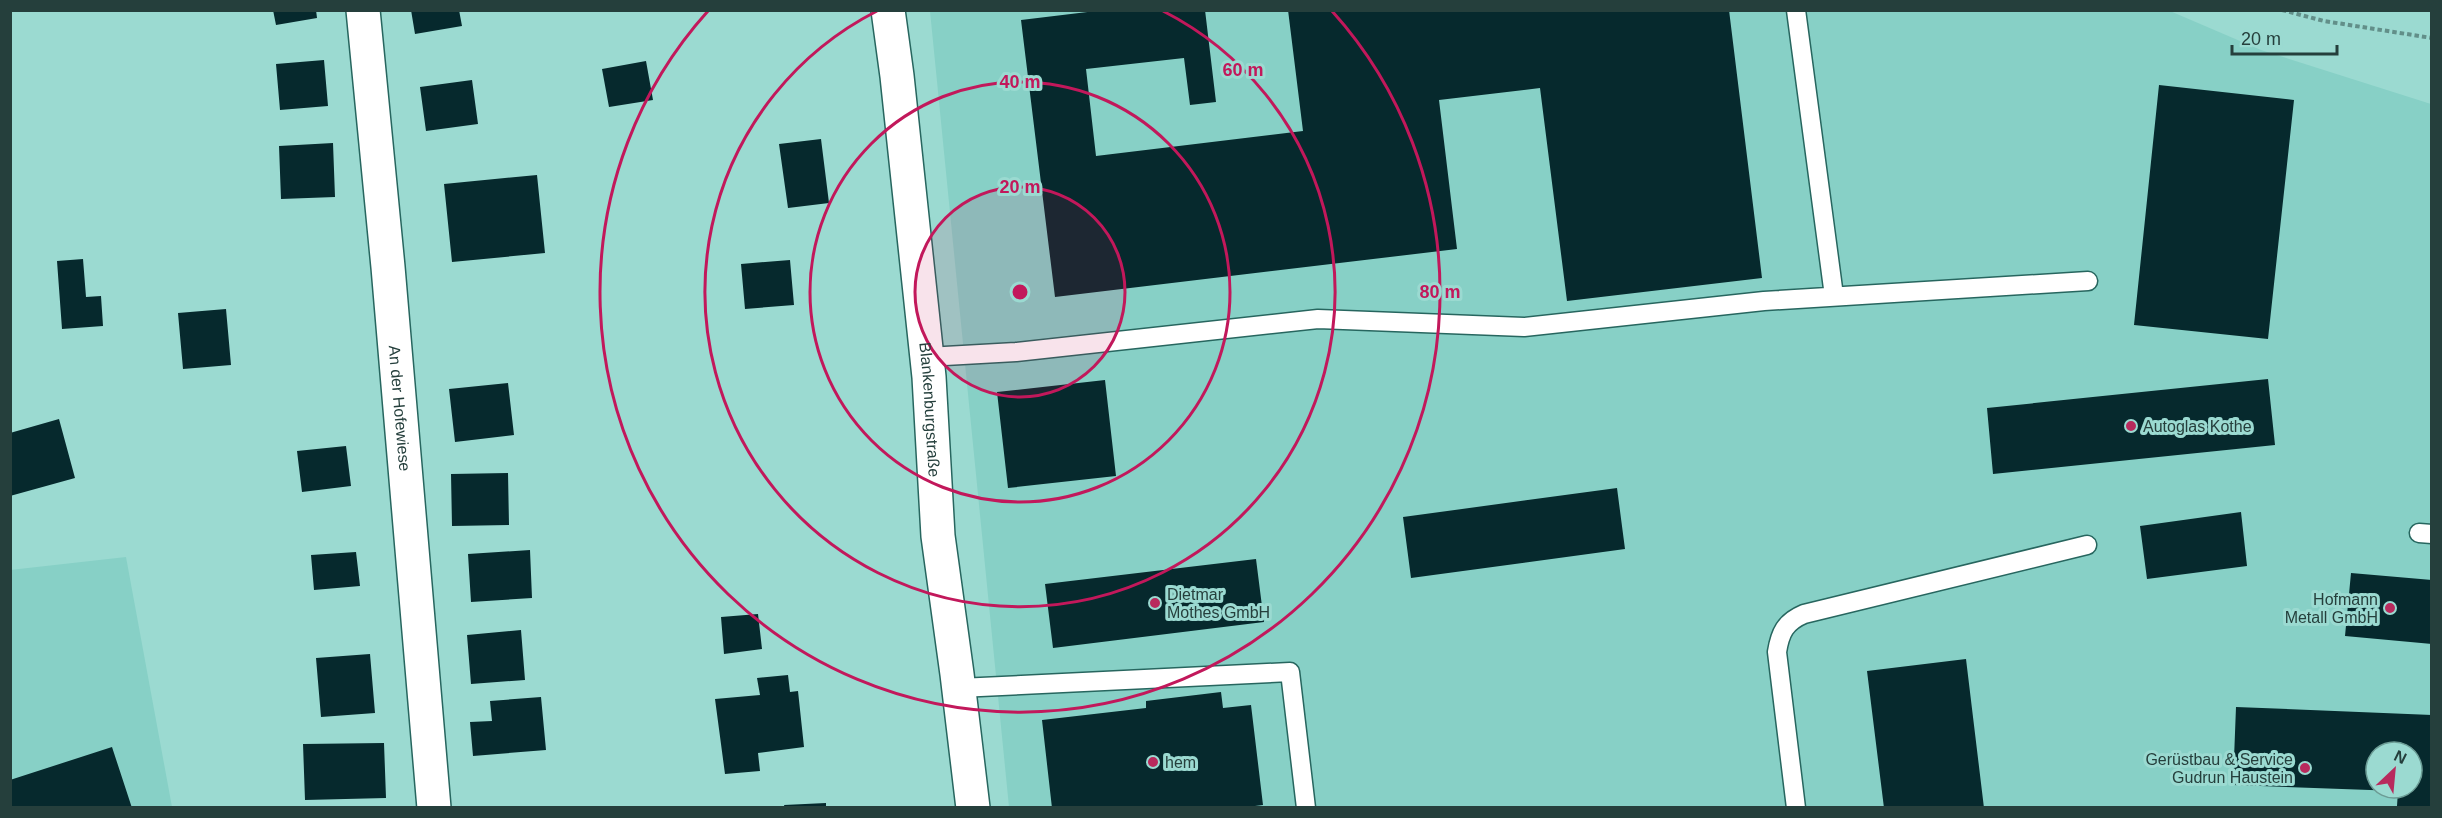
<svg xmlns="http://www.w3.org/2000/svg" width="2442" height="818" font-family="Arial,sans-serif">
<style>
.built{fill:#87d0c6;fill-rule:evenodd}
.building{fill:#06292d;fill-rule:evenodd}
.lines{fill:none;stroke-linecap:round;stroke-linejoin:round}
.lane-casing{stroke:#27665f;stroke-width:21}
.street-casing{stroke:#27665f;stroke-width:36}
.secondary-casing{stroke:#27665f;stroke-width:36}
.path{stroke:#628f89;stroke-width:4;stroke-dasharray:4.5 3;stroke-linecap:butt}
.lane{stroke:#fff;stroke-width:18}
.street{stroke:#fff;stroke-width:33}
.secondary{stroke:#fff;stroke-width:33}
.ring{fill:none;stroke:#c2185b;stroke-width:3}
.poi-dot{fill:#b82a5d;stroke:#9bdad1;stroke-width:2}
.labels{text-anchor:middle;dominant-baseline:central;stroke-width:6;stroke-linejoin:round;paint-order:stroke}
.street-label{font-size:16px;fill:#253f3c;stroke:#9bdad1}
.poi-label{font-size:16px;fill:#253f3c;stroke:#9bdad1;text-anchor:start}
.centre{fill:#c2185b;stroke:#9bdad1;stroke-width:3}
.ring-label{font-size:18px;text-anchor:middle;font-weight:bold;fill:#c2185b;stroke:#9bdad1;stroke-width:6;stroke-linejoin:round;paint-order:stroke}
</style>
<rect width="100%" height="100%" fill="#9bdad1"/>
<!-- built -->
<path class="built" d="M930 11H2170L2261 50 2431 104V807H1009ZM2376 752H2412V788H2376Z
M126 557 172 807H11L10 570Z"/>
<!-- building -->
<path class="building" d="M273 10H316L317 18 276 25Z
M411 10H459L462 26 415 34Z
M1104 10H1205L1216 102 1190 105 1184 58 1086 69 1096 156 1303 131 1288 10H1729L1762 278 1567 301 1540 88 1439 100 1457 249 1055 297 1021 20Z
M324 60 328 106 280 110 276 64Z
M646 61 653 100 609 107 602 69Z
M472 80 478 124 426 131 420 87Z
M2159 85 2294 100 2268 339 2134 325Z
M821 139 829 203 788 208 779 144Z
M333 143 335 197 281 199 279 146Z
M537 175 545 253 452 262 444 184Z
M83 259 86 297 101 296 103 326 62 329 57 261Z
M790 260 794 305 745 309 741 264Z
M226 309 231 365 183 369 178 313Z
M2268 379 2275 445 1993 474 1987 408Z
M1105 380 1116 476 1008 488 997 392Z
M508 383 514 435 455 442 449 389Z
M59 419 75 478 10 496V433Z
M346 446 351 486 302 492 297 451Z
M508 473 509 525 452 526 451 474Z
M1617 488 1625 549 1411 578 1403 517Z
M2241 512 2247 566 2147 579 2140 526Z
M530 550 532 598 471 602 468 554Z
M356 552 360 586 314 590 311 555Z
M1256 559 1264 622 1053 648 1045 584Z
M2351 573 2432 580V644L2345 636Z
M758 614 762 649 724 654 721 617Z
M521 630 525 680 471 684 467 635Z
M370 654 375 713 321 717 316 658Z
M1966 659 1984 808H1884L1867 671Z
M788 675 790 692 798 691 804 747 758 753 760 771 725 774 715 699 760 695 757 678Z
M1221 692 1223 708 1251 705 1263 805 1239 808H1052L1042 720 1146 708V701Z
M541 697 546 750 473 756 470 722 492 721 490 701Z
M2236 707 2432 715 2431 808 2397 806 2398 791 2233 785ZM2376 752H2412V788H2376Z
M384 743 386 798 305 800 303 744Z
M112 747 132 808H10V780Z
M826 803V808H785L784 805Z"/>
<g class="lines">
<!-- lane casing -->
<g class="lane-casing">
<path id="lane" d="M1796 10 1834 296
M927 357 1016 352 1318 319 1524 327 1764 301 2088 281
M2419 533 2432 534
M959 688 1290 672 1306 808
M1796 808 1777 652C1780 633 1785 622 1804 614L2087 545"/>
</g>
<!-- street casing -->
<g class="street-casing">
<g id="street">
<path id="s1" d="M363 10 388 267 434 808"/>
</g>
</g>
<!-- secondary casing -->
<g class="secondary-casing">
<g id="secondary">
<path id="s2" d="M888 10 897 76 929 377 938 536 957 674 973 808"/>
</g>
</g>
<!-- path -->
<path class="path" d="M2282 10 2324 21 2432 38"/>
<!-- lane -->
<use href="#lane" class="lane"/>
<!-- street -->
<use href="#street" class="street"/>
<!-- secondary -->
<use href="#secondary" class="secondary"/>
</g>
<!-- distance rings -->
<circle cx="1020" cy="292" r="105" fill="#c2185b" fill-opacity=".12"/>
<g class="ring">
<circle cx="1020" cy="292" r="105"/>
<circle cx="1020" cy="292" r="210"/>
<path d="M1163 11A315 315 0 1 1 877 11"/>
<path d="M1332 11A420 420 0 1 1 708 11"/>
</g>
<!-- markers -->
<g class="poi-dot">
<circle cx="2131" cy="426" r="6"/>
<circle cx="1155" cy="603" r="6"/>
<circle cx="2390" cy="608" r="6"/>
<circle cx="1153" cy="762" r="6"/>
<circle cx="2305" cy="768" r="6"/>
</g>
<g class="labels">
<!-- street labels -->
<g class="street-label">
<text stroke="none"><textPath href="#s1" startOffset="400">An der Hofewiese</textPath></text>
<text stroke="none"><textPath href="#s2" startOffset="402">Blankenburgstraße</textPath></text>
</g>
<!-- poi labels -->
<g class="poi-label">
<text x="2143" y="426">Autoglas Kothe</text>
<text x="1167" y="594">Dietmar<tspan x="1167" dy="18">Mothes GmbH</tspan></text>
<text x="2378" y="599" text-anchor="end">Hofmann<tspan x="2378" dy="18">Metall GmbH</tspan></text>
<text x="2293" y="759" text-anchor="end">Gerüstbau &amp; Service<tspan x="2293" dy="18">Gudrun Haustein</tspan></text>
<text x="1165" y="762">hem</text>
</g>
</g>
<circle cx="1020" cy="292" r="9" class="centre"/>
<g class="ring-label">
<text x="1243" y="76">60 m</text>
<text x="1020" y="88">40 m</text>
<text x="1020" y="193">20 m</text>
<text x="1440" y="298">80 m</text>
</g>
<!-- border -->
<rect width="2442" height="818" fill="none" stroke="#253f3c" stroke-width="24"/>
<!-- north arrow -->
<g transform="translate(2394 770) rotate(26)"><circle r="28" fill="#9bdad1" stroke="#6c9c95" stroke-width="1.5"/>
<path d="M0-4.5L10 22L0 15L-10 22Z" fill="#b82a5d"/>
<text y="-9" font-size="16" font-weight="bold" text-anchor="middle" fill="#253f3c">N</text>
</g>
<!-- scale -->
<path d="M2232 45v9h105v-9" fill="none" stroke="#253f3c" stroke-width="3"/>
<text x="2241" y="45" font-size="18" fill="#253f3c" stroke="#9bdad1" stroke-width="4.5" paint-order="stroke">20 m</text>
</svg>
